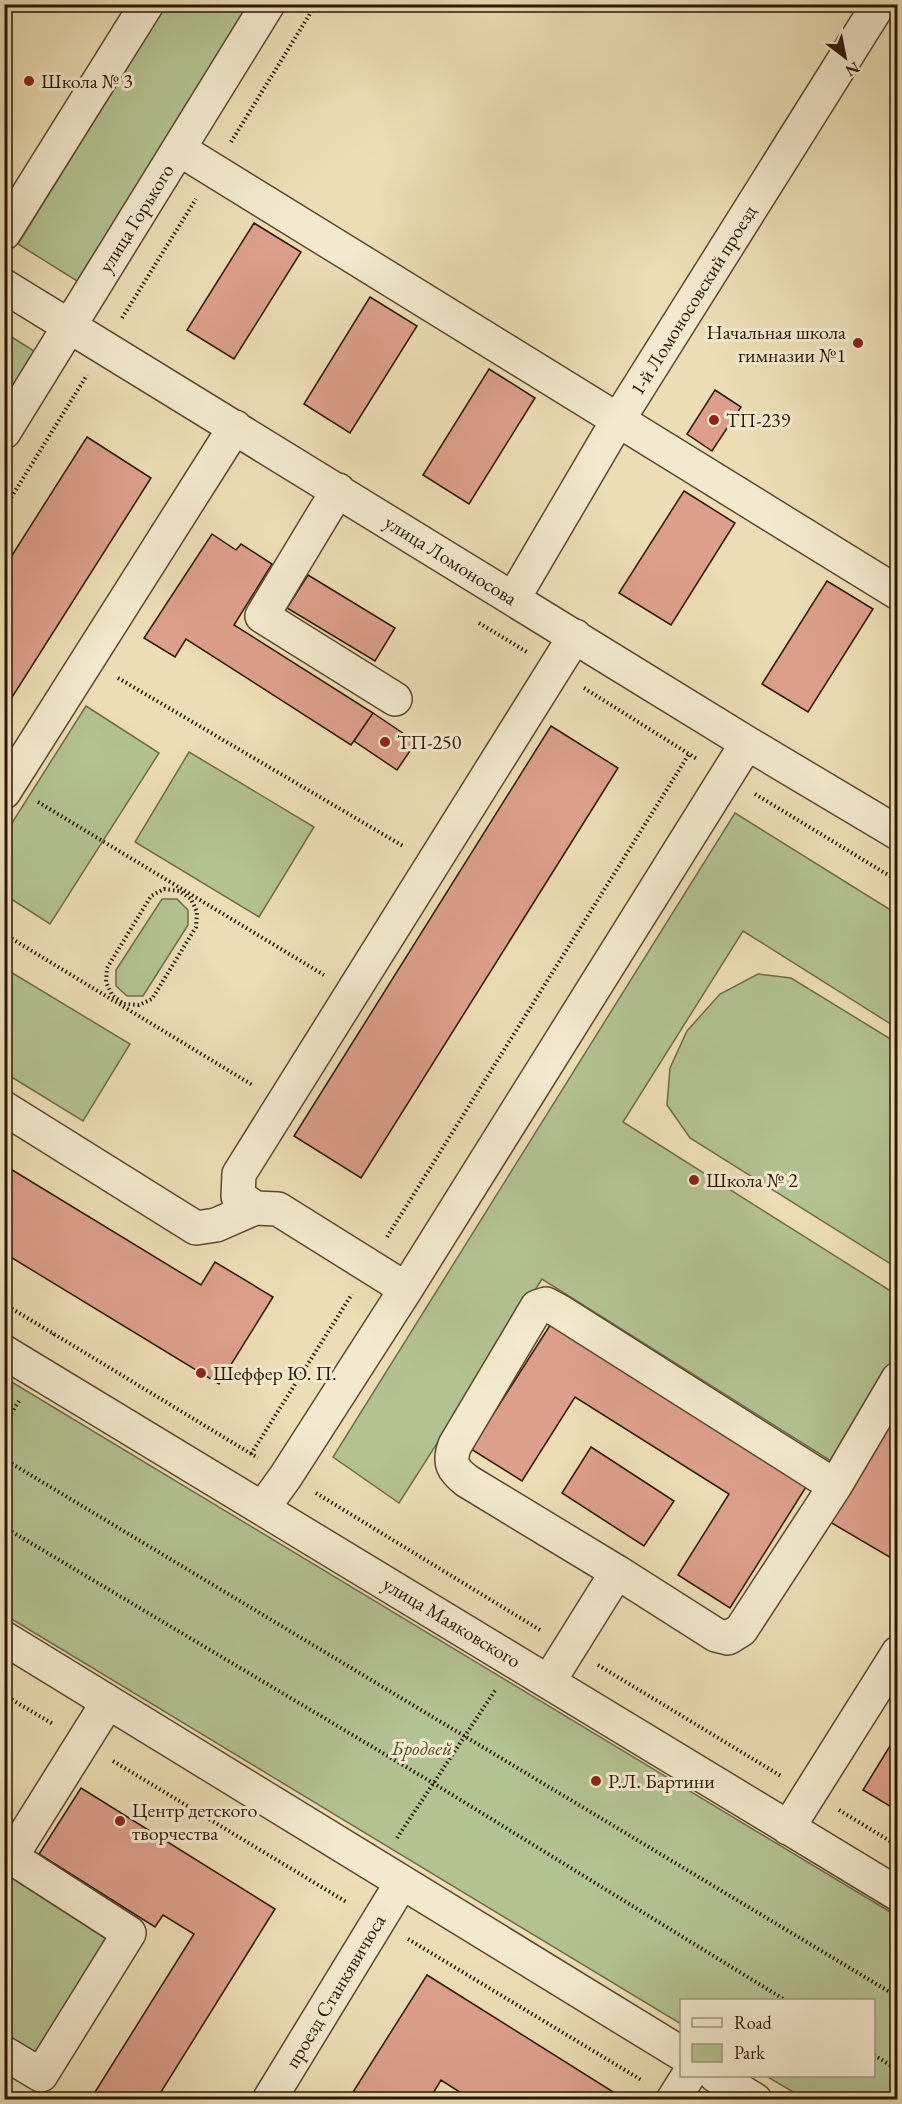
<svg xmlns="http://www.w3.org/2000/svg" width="902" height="2104" font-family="'EB Garamond',serif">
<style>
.green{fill:#b3c291;stroke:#6f6c4a;stroke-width:1.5}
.building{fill:#dc9f8b;stroke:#2b1604;stroke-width:1.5}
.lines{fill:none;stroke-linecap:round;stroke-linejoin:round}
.minor-casing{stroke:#5b4830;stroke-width:36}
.path{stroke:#2b1604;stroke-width:4;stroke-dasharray:1.5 3;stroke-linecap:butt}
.minor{stroke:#f3e9ce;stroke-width:33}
.poi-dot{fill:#8f2418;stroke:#f3e9ce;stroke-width:2}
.labels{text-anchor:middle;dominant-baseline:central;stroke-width:6;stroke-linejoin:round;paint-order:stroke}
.poi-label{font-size:20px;fill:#2b1604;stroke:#f3e9ce;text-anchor:start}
.street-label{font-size:20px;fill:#2b1604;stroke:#f3e9ce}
.park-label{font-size:20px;font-style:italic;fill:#544a2e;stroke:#f3e9ce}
</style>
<rect width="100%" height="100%" fill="#ecddb4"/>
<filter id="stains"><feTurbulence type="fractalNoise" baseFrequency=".00333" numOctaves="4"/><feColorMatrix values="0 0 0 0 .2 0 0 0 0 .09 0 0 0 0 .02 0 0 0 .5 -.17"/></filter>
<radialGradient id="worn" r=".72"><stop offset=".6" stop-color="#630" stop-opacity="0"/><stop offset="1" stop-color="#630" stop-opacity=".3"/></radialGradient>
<!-- green -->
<path class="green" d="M166 5H249L77 281 18 244Z
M5 333 34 351 5 399Z
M86 706 159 753 50 924 5 895V834Z
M189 752 314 827 259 917 135 842Z
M735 813 897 914V1028L743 931 623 1122 897 1295V1360L831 1461 542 1279 399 1503 333 1457Z
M162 899H177L188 910V925L143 996H127L116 986V970Z
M4 968 130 1044 83 1121 5 1073Z
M758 974 791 978 897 1043V1268L690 1138 667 1105 670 1068 687 1031 720 994Z
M5 1378 897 1916V2099H805L766 2076H874V2000H682L681 2024 5 1615Z
M10 1866 120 1937 41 2063 5 2040 4 1874Z"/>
<!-- building -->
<path class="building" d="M254 223 301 252 234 359 187 330Z
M370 297 417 326 350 433 304 404Z
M489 369 535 398 469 504 423 475Z
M715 390 741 407 712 451 687 434Z
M87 437 151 478 4 710V568Z
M684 491 735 523 671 625 619 593Z
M212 534 236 550 241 544 272 564 234 625 373 713 351 745 186 639 175 657 144 638Z
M308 575 395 628 375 661 287 608Z
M827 581 873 609 808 712 762 684Z
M373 713 416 742 397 770 354 741Z
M551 726 618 768 361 1178 294 1136Z
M4 1165 201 1285 215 1262 273 1297 219 1384 4 1253Z
M554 1319 811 1479 730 1608 678 1575 729 1494 575 1397 522 1481 471 1449Z
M898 1410V1562L830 1522Z
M591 1447 674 1501 644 1546 562 1493Z
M898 1733V1811L863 1790Z
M81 1788 275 1909 156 2100H90L194 1934 163 1915 155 1927 39 1854Z
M427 1975 626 2100H472L441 2080 429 2100H348Z"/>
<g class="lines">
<!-- minor casing -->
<g class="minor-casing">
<path id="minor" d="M179 149 898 593
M4 233 147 4
M4 286 747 743 898 833
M4 432 268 4
M338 490 262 616 395 699
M513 599 618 420 879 4
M4 792 235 427
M4 1108 196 1228 216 1225 255 1208 278 1209 406 1289
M255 1208 238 1196 239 1174 575 636
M4 1352 898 1894
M263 1508 286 1476 406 1289 747 743
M617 1572 716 1635 728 1638 741 1630 835 1486
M4 1638 682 2054
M549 1681 617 1572 467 1481C453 1470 448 1463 455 1445L537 1307 546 1304 559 1311 835 1486 898 1379
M788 1828 898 1653
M4 2053 41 2075 129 1933 11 1857 108 1702
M716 2076 755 2100
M269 2100 402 1882
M673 2100 688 2076"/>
</g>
<!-- path -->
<path class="path" d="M231 142 316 4
M122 318 196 199
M4 509 87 375
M479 623 527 652
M118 678 403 846
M584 688 697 759
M755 794 898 881
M38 802 324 975
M164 889 179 891 191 899 197 912 196 927 152 999 139 1005 124 1004 112 995 106 982 107 968 151 896Z
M4 934 254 1086
M387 1237 689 754
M4 1304 54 1334 53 1336
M54 1334 258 1458
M4 1425 19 1401
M251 1454 352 1294
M4 1459 898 1997
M316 1493 540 1630
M4 1527 433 1783 785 2000
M598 1665 781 1776
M4 1695 53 1724
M113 1761 348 1903
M839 1810 898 1846
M397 1838 496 1689
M408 1939 643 2081
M874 2055 898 2070"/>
<!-- minor -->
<use href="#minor" class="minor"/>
</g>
<!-- markers -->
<g class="poi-dot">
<circle cx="29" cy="81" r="6"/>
<circle cx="858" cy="343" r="6"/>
<circle cx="714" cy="420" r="6"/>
<circle cx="385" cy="742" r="6"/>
<circle cx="694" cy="1180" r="6"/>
<circle cx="201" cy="1373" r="6"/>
<circle cx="596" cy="1781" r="6"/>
<circle cx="120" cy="1821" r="6"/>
</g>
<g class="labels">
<!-- poi labels -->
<g class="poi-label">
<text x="41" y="81">Школа № 3</text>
<text x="846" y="332" text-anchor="end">Начальная школа<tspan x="846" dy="23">гимназии №1</tspan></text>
<text x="726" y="420">ТП-239</text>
<text x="397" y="742">ТП-250</text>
<text x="706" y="1180">Школа № 2</text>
<text x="213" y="1373">Шеффер Ю. П.</text>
<text x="608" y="1781">Р.Л. Бартини</text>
<text x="132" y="1810">Центр детского<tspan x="132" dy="23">творчества</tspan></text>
</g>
<!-- street labels -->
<g class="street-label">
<text transform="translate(136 218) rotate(-58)">улица Горького</text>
<text transform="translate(693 300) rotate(-58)">1-й Ломоносовский проезд</text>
<text transform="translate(451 560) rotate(32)">улица Ломоносова</text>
<text transform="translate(452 1622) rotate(31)">улица Маяковского</text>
<text transform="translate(335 1991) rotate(-59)">проезд Станкявичюса</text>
</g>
<!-- park labels -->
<g class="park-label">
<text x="422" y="1748">Бродвей</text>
</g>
</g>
<!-- margin -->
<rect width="902" height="2104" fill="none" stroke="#ecddb4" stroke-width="24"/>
<rect x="6" y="6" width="890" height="2092" fill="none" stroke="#2b1604" stroke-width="3"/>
<rect x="12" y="12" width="878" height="2080" fill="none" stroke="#2b1604" stroke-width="1.5"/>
<!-- legend -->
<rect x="680" y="1999" width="195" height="78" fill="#f3e9ce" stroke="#a3957d" stroke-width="1.5"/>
<rect x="692" y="2018" width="30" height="9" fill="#f3e9ce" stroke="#a3957d" stroke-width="1.5"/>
<text x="734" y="2029" font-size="18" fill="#2b1604">Road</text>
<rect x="692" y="2044" width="30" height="18" fill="#b3c291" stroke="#a3957d" stroke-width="1.5"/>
<text x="734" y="2059" font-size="18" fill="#2b1604">Park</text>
<!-- north arrow -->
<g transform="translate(845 57) rotate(148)" stroke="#f3e9ce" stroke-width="4.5" paint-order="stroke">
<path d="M0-4.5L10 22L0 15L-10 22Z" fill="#2b1604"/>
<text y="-9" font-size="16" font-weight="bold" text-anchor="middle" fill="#2b1604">N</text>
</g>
<rect width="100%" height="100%" filter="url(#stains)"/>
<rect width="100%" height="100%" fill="url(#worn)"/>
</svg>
